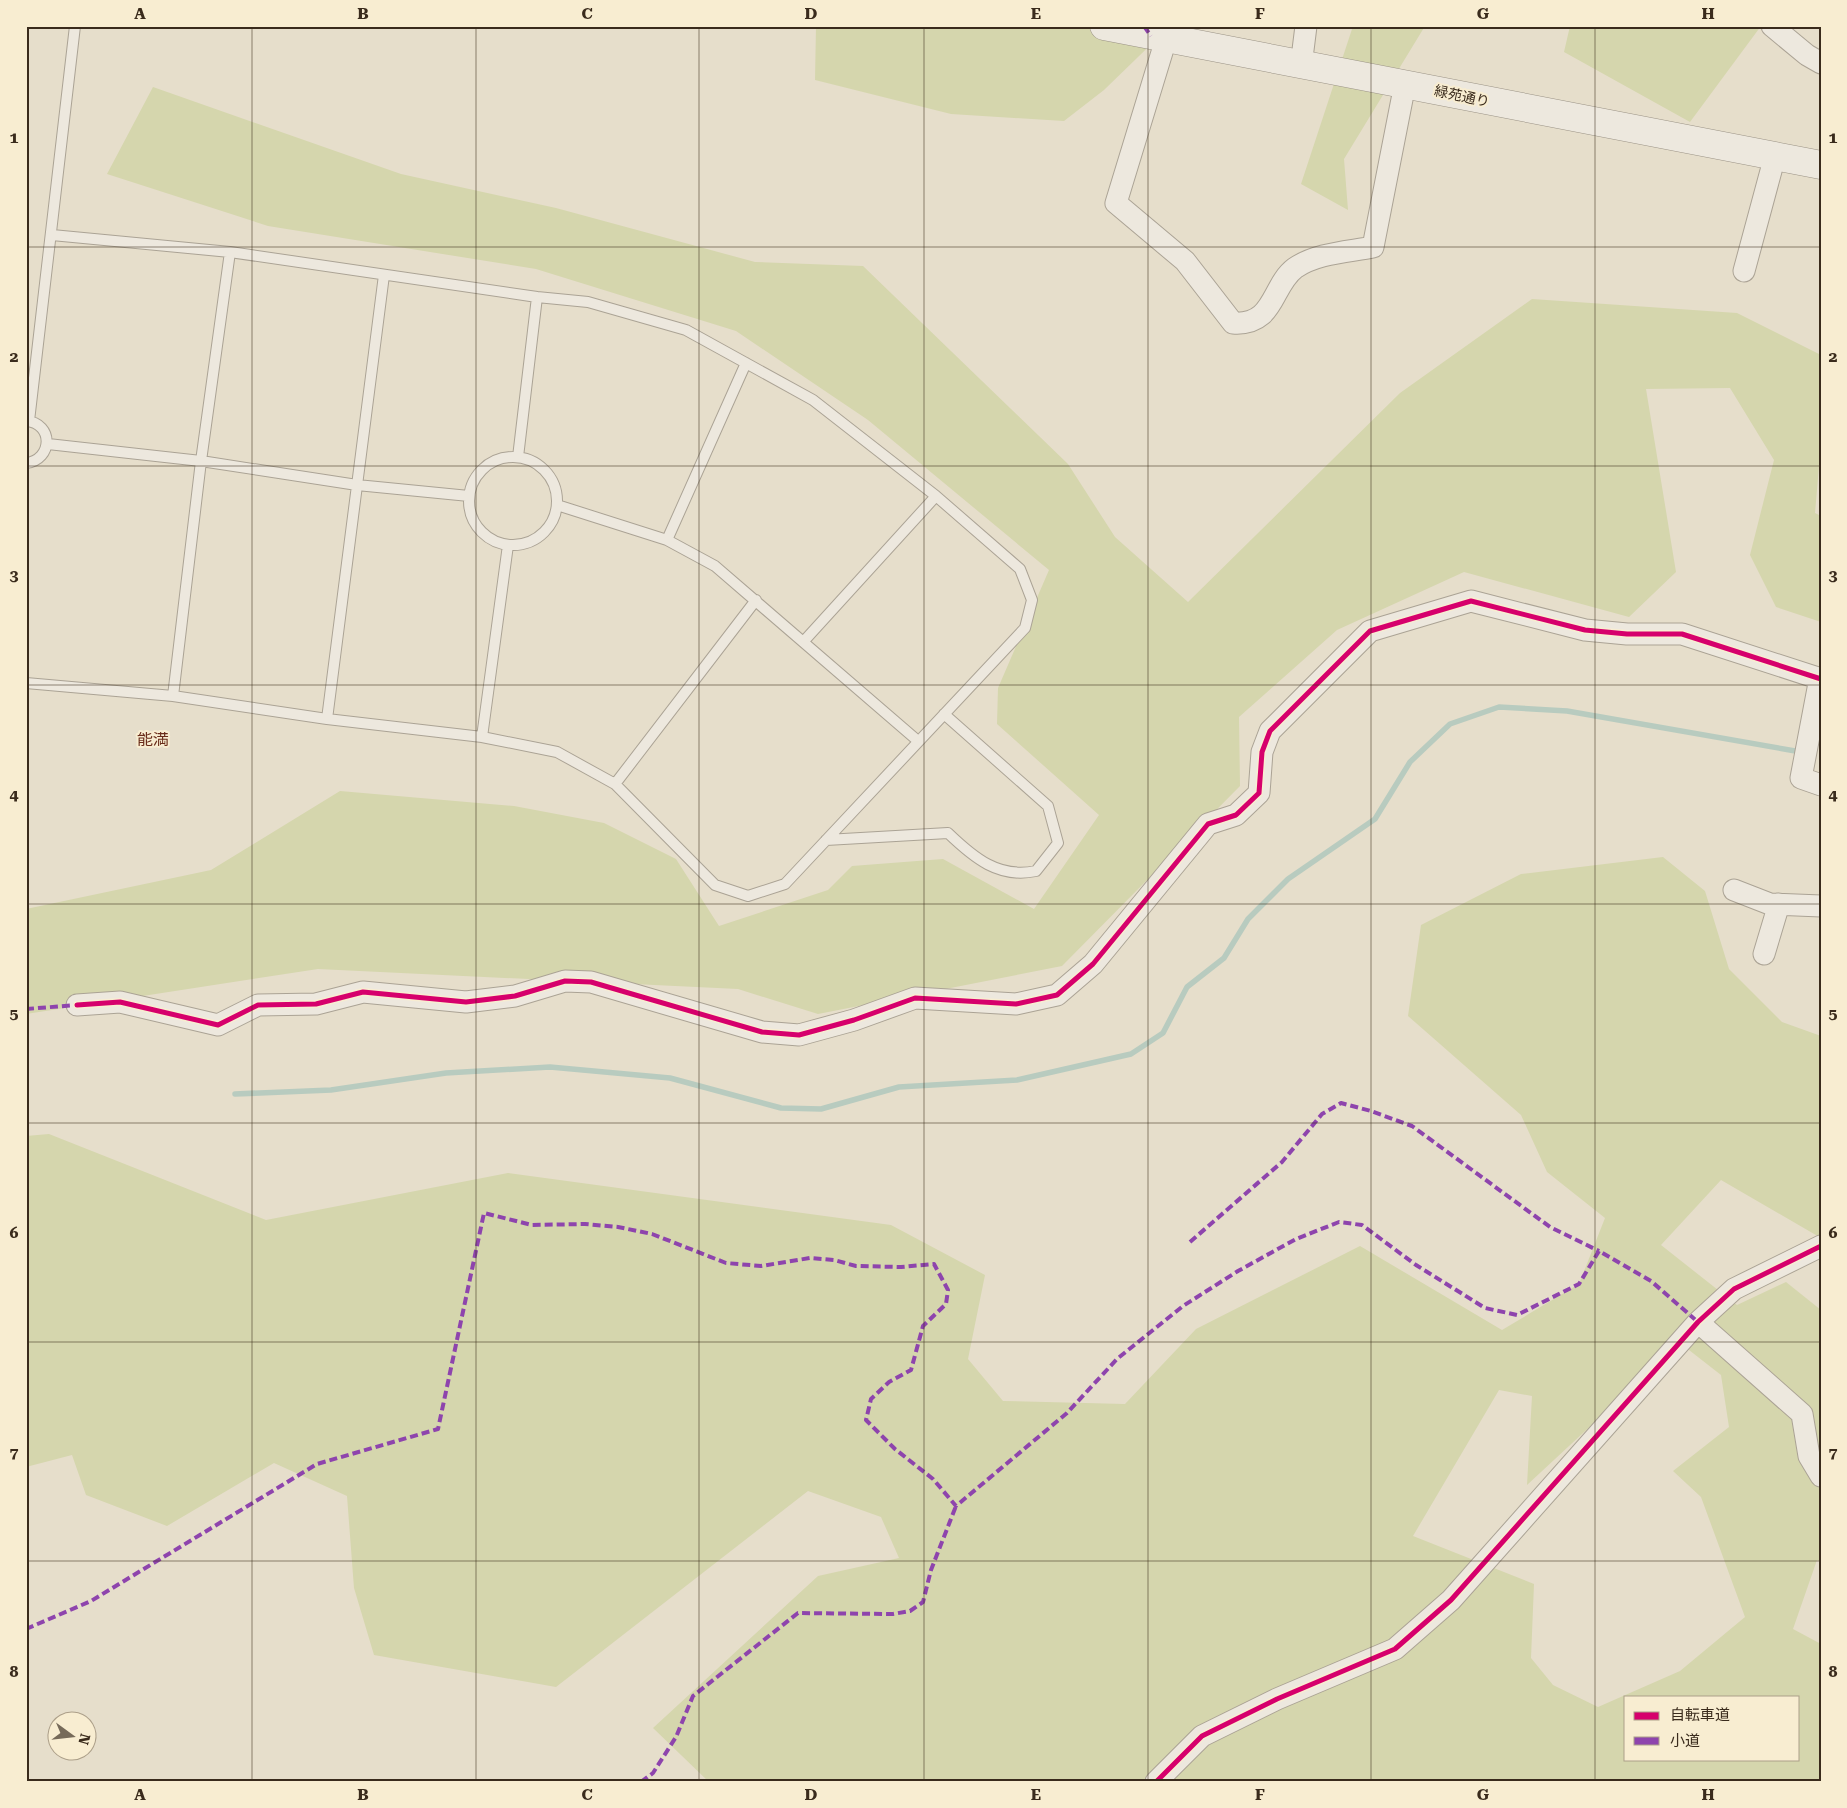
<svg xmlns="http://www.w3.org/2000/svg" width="1847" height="1808" font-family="'Roboto Serif','Noto Sans JP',serif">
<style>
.green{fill:#d5d6ad;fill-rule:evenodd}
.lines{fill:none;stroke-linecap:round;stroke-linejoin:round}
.stream{stroke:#b8cbbf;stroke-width:5.5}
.lane-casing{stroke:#aba395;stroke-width:12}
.street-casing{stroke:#aba395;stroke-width:23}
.secondary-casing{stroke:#9a9285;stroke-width:29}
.lane{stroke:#ede8de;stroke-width:10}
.street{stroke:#ede8de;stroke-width:21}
.secondary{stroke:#ede8de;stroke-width:28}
.quiet{stroke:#8e44ad;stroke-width:4;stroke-dasharray:8 4;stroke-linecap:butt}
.cycleway-casing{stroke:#f8edd1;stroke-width:8}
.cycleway{stroke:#d6006c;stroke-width:5}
.grid{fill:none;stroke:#3a2b1c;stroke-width:1;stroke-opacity:0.55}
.labels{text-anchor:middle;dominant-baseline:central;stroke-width:4;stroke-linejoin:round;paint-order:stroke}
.street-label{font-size:14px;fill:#3a2b1c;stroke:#f8edd1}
.quarter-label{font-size:16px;fill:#692c19;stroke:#f8edd1}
.neatline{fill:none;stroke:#3a2b1c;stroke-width:2}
.grid-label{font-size:16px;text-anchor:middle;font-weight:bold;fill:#3a2b1c}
</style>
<rect width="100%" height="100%" fill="#e6decb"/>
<!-- green -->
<path class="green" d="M816 26H1170L1104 90 1064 121 951 114 815 80Z
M1353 26H1425L1344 159 1348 210 1301 184Z
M1570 26H1761L1690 122 1564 52Z
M153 87 401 174 556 208 755 262 863 266 1068 464 1115 537 1188 602 1400 393 1532 299 1737 313 1821 355V443L1815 513 1821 516V622L1776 607 1750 555 1774 460 1730 388 1646 389 1676 572 1629 617 1464 572 1337 630 1239 717 1240 786 1062 966 818 1014 738 989 318 969 26 1014V909L211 870 340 791 514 806 604 823 676 859 719 926 828 890 852 866 943 859 1034 909 1099 815 997 724 998 688 1049 570 868 420 736 331 536 269 268 226 107 174Z
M1663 857 1705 891 1729 969 1782 1022 1821 1036V1238L1721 1180 1661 1245 1737 1305 1786 1282 1821 1310V1562L1817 1560 1793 1629 1821 1644V1782H709L653 1728 818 1576 899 1558 881 1517 808 1491 556 1687 374 1655 354 1588 347 1496 274 1463 167 1526 86 1495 72 1455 26 1467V1136L49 1134 266 1220 508 1173 891 1225 985 1275 968 1359 1003 1401 1125 1404 1196 1329 1360 1246 1502 1330 1579 1284 1605 1218 1547 1172 1521 1115 1408 1016 1421 925 1521 874ZM1680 1343 1721 1375 1729 1427 1673 1471 1701 1497 1745 1617 1680 1671 1598 1707 1553 1685 1531 1658 1534 1584 1413 1536 1499 1390 1532 1396 1527 1485ZM1626 1697H1798V1759H1626Z"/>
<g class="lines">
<!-- stream -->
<path class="stream" d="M235 1094 331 1090 446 1073 550 1067 670 1078 781 1108 821 1109 899 1087 1017 1080 1131 1054 1163 1033 1187 987 1224 958 1248 919 1288 879 1375 819 1410 762 1450 724 1499 707 1567 711 1801 752"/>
<!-- lane casing -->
<g class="lane-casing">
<path id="lane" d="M52 235 230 252 537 297
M26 421C54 423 53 460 26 463
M29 421 75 26
M48 444 201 461 357 485 469 496
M469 501a44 44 0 1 1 88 0a44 44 0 1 1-88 0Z
M557 505 667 540 715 566 918 741
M667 540 746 363
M804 641 936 496
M26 683 173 696 327 719 482 737 557 752 615 784 715 885 748 896 785 884 1025 628 1032 600 1020 569 936 496 813 400 686 330 588 302 537 297 518 457
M173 696 201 461 230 252
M327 719 384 275
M482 737 508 545
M615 784 756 600
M826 840 948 833C974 858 999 879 1036 871L1058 843 1048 806 944 714"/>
</g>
<!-- street casing -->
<g class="street-casing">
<path id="street" d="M1170 26 1116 203 1185 261 1233 323C1275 326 1271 286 1295 268 1317 253 1347 252 1373 247L1405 84
M1772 26 1807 55 1821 63
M1301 66 1306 26
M1744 271 1775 156
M1820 678 1801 778 1821 785
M1734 890 1770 904 1821 906
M1764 954 1779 904
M77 1005 120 1002 218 1025 258 1005 316 1004 363 992 466 1002 515 996 565 981 591 982 762 1032 799 1035 854 1020 915 998 1016 1004 1057 995 1093 964 1208 824 1236 815 1259 793 1262 752 1270 731 1370 631 1471 601 1585 630 1627 634H1682L1821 679
M1698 1322 1802 1414 1809 1456 1821 1476
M1156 1782 1202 1736 1277 1699 1395 1649 1451 1600 1698 1322 1734 1289 1821 1246"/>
</g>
<!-- secondary casing -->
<g class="secondary-casing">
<path id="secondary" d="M1104 26 1821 165"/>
</g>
<!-- lane -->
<use href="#lane" class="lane"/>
<!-- street -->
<use href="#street" class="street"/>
<!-- secondary -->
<use href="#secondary" class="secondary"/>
<!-- quiet -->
<path class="quiet" d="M1144 26 1151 36
M26 1009 77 1005
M1190 1242 1282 1162 1322 1114 1341 1103 1371 1111 1412 1126 1550 1227 1599 1251
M26 1629 91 1601 317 1464 438 1429 484 1213 532 1225 585 1224 618 1227 652 1234 726 1263 761 1266 810 1258 834 1260 856 1266 901 1267 934 1264 948 1290 946 1304 923 1326 911 1370 889 1382 871 1399 866 1420 895 1449 933 1479 956 1506 1067 1413 1117 1359 1183 1306 1238 1271 1296 1239 1339 1222 1362 1225 1416 1265 1485 1308 1517 1315 1579 1284 1599 1251 1651 1281 1698 1322
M641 1782 653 1773 676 1737 693 1696 798 1613 893 1614 910 1611 923 1602 931 1570 956 1506"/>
<!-- cycleway casing -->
<g class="cycleway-casing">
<path id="cycleway" d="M77 1005 120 1002 218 1025 258 1005 316 1004 363 992 466 1002 515 996 565 981 591 982 762 1032 799 1035 854 1020 915 998 1016 1004 1057 995 1093 964 1208 824 1236 815 1259 793 1262 752 1270 731 1370 631 1471 601 1585 630 1627 634H1682L1821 679
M1156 1782 1202 1736 1277 1699 1395 1649 1451 1600 1698 1322 1734 1289 1821 1246"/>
</g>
<!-- cycleway -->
<use href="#cycleway" class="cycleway"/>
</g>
<!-- grid -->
<path class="grid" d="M252 26V1782M476 26V1782M699 26V1782M924 26V1782M1148 26V1782M1371 26V1782M1595 26V1782M26 247H1821M26 466H1821M26 685H1821M26 904H1821M26 1123H1821M26 1342H1821M26 1561H1821"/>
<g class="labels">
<!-- street labels -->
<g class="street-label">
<text transform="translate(1462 96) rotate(12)">緑苑通り</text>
</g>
<!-- quarter labels -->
<g class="quarter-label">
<text x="153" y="739">能満</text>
</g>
</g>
<!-- border -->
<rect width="1847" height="1808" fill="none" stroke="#f8edd1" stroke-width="55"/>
<!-- legend -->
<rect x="1624" y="1696" width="175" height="65" fill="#f8edd1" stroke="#ac9f89"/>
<rect x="1634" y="1712" width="25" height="8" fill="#d6006c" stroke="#ac9f89"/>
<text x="1670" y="1720" font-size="15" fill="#3a2b1c">自転車道</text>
<rect x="1634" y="1737" width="25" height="8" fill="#8e44ad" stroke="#ac9f89"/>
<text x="1670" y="1746" font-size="15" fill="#3a2b1c">小道</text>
<!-- north arrow -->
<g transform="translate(72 1736) rotate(105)"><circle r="24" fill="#f8edd1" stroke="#ac9f89"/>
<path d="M0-4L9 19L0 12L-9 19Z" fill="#766a59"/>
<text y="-8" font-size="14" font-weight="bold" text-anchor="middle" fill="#3a2b1c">N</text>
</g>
<rect x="28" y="28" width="1792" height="1752" class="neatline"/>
<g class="grid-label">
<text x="140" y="19">A</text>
<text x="363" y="19">B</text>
<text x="587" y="19">C</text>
<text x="811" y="19">D</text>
<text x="1036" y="19">E</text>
<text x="1260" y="19">F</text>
<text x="1483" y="19">G</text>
<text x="1708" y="19">H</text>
<text x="14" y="143">1</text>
<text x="1833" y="143">1</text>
<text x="14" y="362">2</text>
<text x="1833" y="362">2</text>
<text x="14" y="581">3</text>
<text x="1833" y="581">3</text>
<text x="14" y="800">4</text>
<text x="1833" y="800">4</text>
<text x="14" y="1019">5</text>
<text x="1833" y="1019">5</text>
<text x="14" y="1238">6</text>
<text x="1833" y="1238">6</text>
<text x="14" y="1458">7</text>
<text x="1833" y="1458">7</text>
<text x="14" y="1677">8</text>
<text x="1833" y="1677">8</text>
<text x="140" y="1800">A</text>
<text x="363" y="1800">B</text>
<text x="587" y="1800">C</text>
<text x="811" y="1800">D</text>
<text x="1036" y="1800">E</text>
<text x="1260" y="1800">F</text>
<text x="1483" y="1800">G</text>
<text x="1708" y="1800">H</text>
</g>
</svg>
